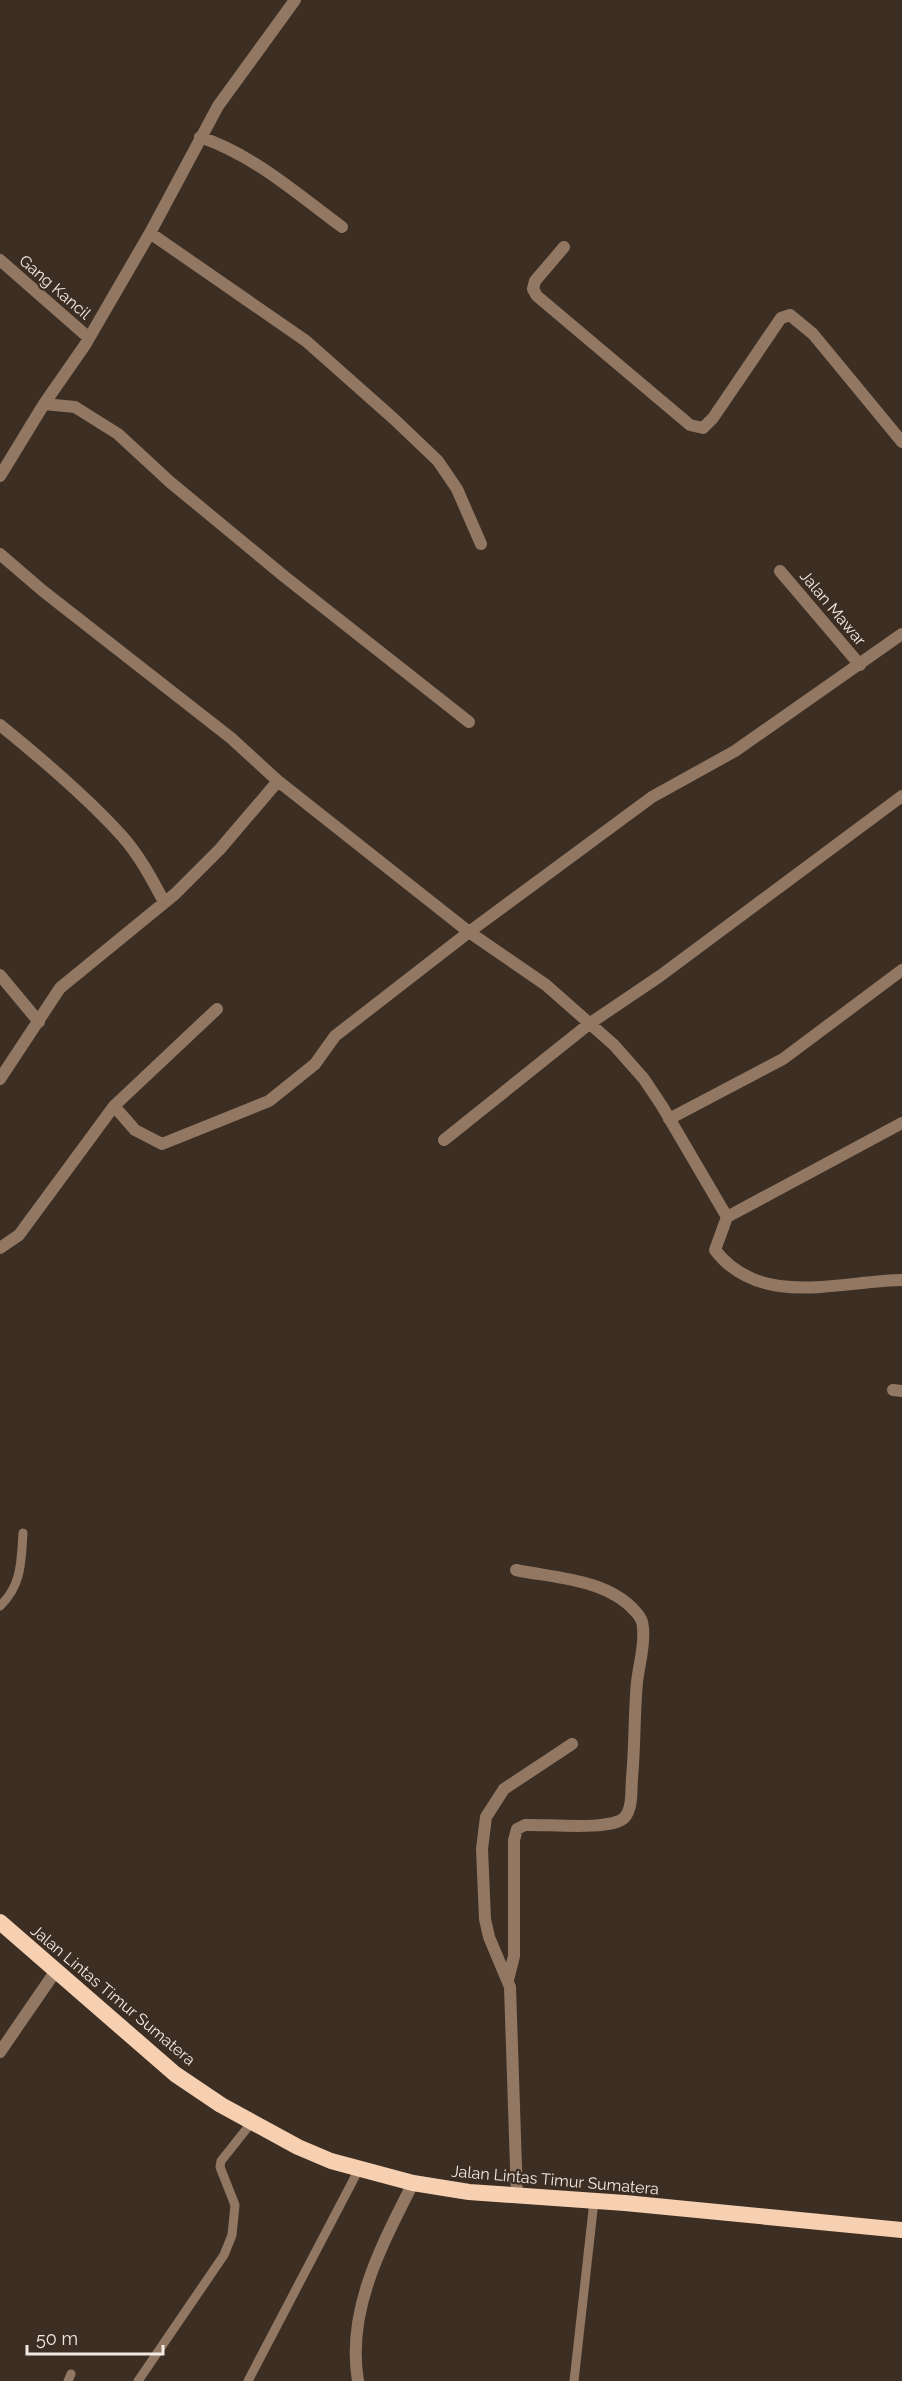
<svg xmlns="http://www.w3.org/2000/svg" width="902" height="2381" font-family="Raleway,sans-serif">
<style>
.lines{fill:none;stroke-linecap:round;stroke-linejoin:round}
.service{stroke:#927863;stroke-width:9}
.minor{stroke:#927863;stroke-width:12}
.trunk{stroke:#f7d0b1;stroke-width:16}
.labels{text-anchor:middle;dominant-baseline:central;stroke-width:4.5;stroke-linejoin:round;paint-order:stroke}
.street-label{font-size:16px;fill:#f1e8e1;stroke:#3c2e23}
</style>
<rect width="100%" height="100%" fill="#3c2e23"/>
<g class="lines">
<!-- service -->
<path class="service" d="M0 1606C22 1585 21 1562 23 1533
M68 2381 71 2374
M138 2381 224 2255 232 2235 235 2205 220 2167 221 2161 252 2122
M248 2381 359 2169
M574 2381 594 2201"/>
<!-- minor -->
<path class="minor" d="M200 137C254 155 297 194 342 227
M150 233 306 341 394 419 438 461 457 489 481 544
M564 247 535 281 533 289 537 296 690 425 703 428 713 418 781 318 790 315 813 334 902 442
M0 260 89 338
M44 404 75 407 118 434 170 482 285 577 469 722
M0 476 44 404 85 345 150 233 218 106 295 0
M0 554 43 591 231 738 278 781 469 932 546 985 614 1045 644 1079 662 1106 727 1217
M780 571 860 665
M0 725C42 759 86 796 122 836 139 855 152 879 164 902
M0 975 39 1022
M0 1079 60 988 175 894 220 849 278 781
M114 1106 217 1009
M669 1119 783 1059 902 970
M444 1140 589 1024 660 976 902 796
M727 1217 715 1250C760 1309 840 1281 902 1280
M727 1217 902 1123
M0 1248 19 1235 114 1106 135 1130 162 1144 269 1101 315 1064 335 1036 469 932 652 797 735 751 902 634
M893 1390 902 1391
M508 1980 514 1956V1840L517 1829 525 1825C546 1824 610 1831 624 1818 633 1809 631 1790 632 1778 635 1746 634 1714 637 1682 639 1664 645 1646 643 1628 643 1621 640 1616 635 1611 607 1579 555 1578 516 1570
M0 2052 55 1972
M517 2197 510 1987 489 1937 485 1919 482 1849 486 1817 504 1789 572 1744
M358 2381C346 2310 382 2245 413 2183"/>
<!-- trunk -->
<path class="trunk" d="M0 1922 175 2074 221 2105 298 2147 331 2161 413 2183 469 2192 625 2203 902 2230"/>
</g>
<g class="labels">
<!-- street labels -->
<g class="street-label">
<text transform="translate(55 287) rotate(41)">Gang Kancil</text>
<text transform="translate(833 608) rotate(50)">Jalan Mawar</text>
<text transform="translate(113 1995) rotate(40)">Jalan Lintas Timur Sumatera</text>
<text transform="translate(555 2180) rotate(5)">Jalan Lintas Timur Sumatera</text>
</g>
</g>
<!-- scale -->
<path d="M27 2345v9h136v-9" fill="none" stroke="#f1e8e1" stroke-width="3"/>
<text x="36" y="2345" font-size="18" fill="#f1e8e1" stroke="#3c2e23" stroke-width="4.5" paint-order="stroke">50 m</text>
</svg>
